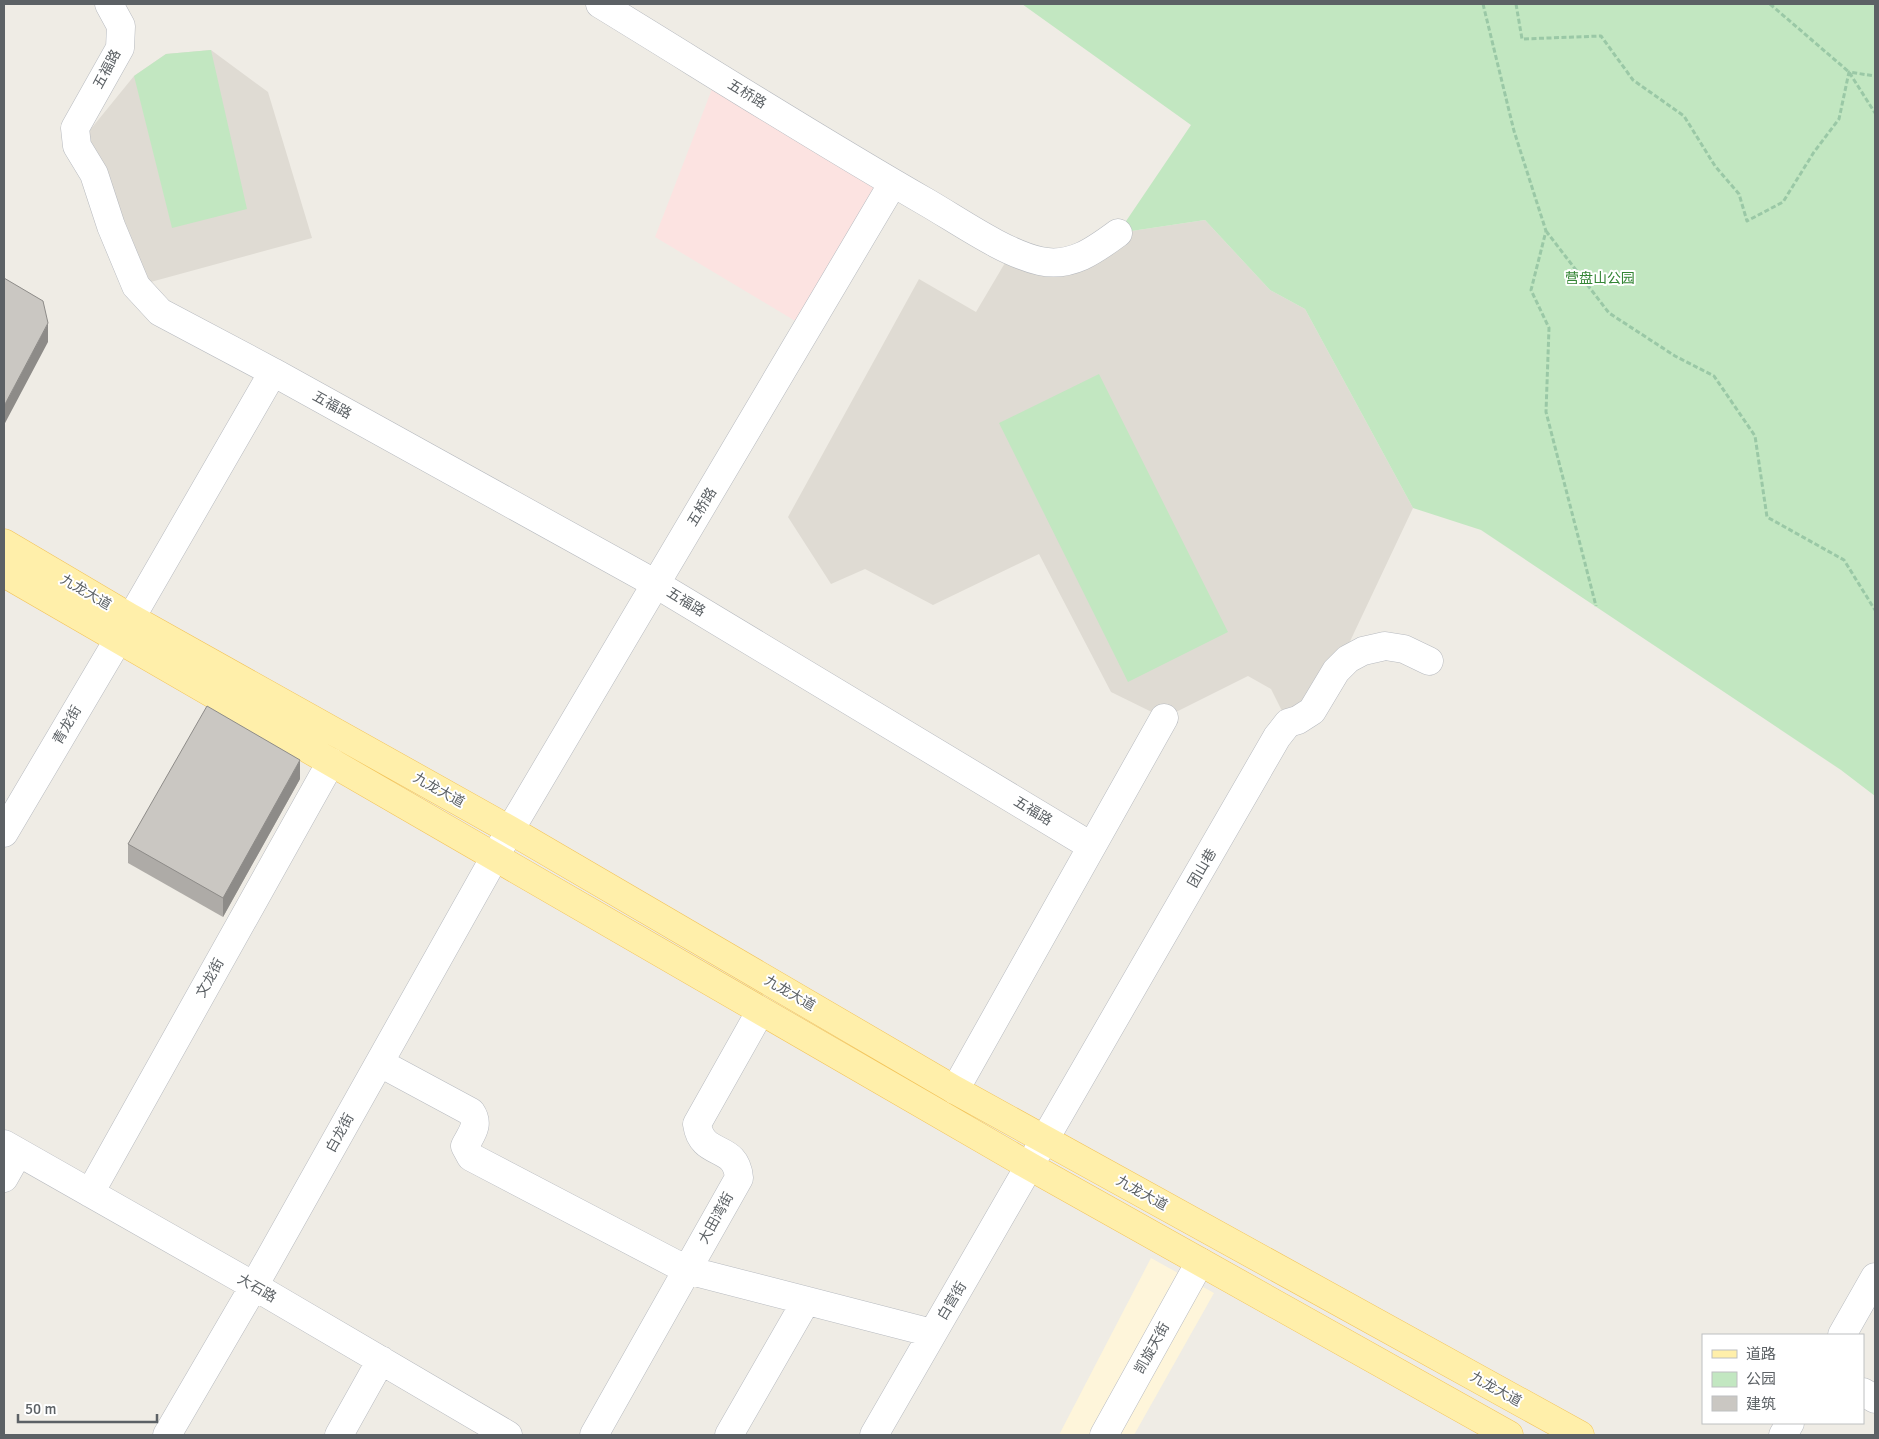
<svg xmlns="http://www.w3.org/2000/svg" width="1879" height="1439" font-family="Signika,'Noto Sans SC',sans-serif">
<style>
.commercial{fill:#fef5da}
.education{fill:#dfdbd3}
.medical{fill:#fce3e1}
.green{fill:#c2e7c1}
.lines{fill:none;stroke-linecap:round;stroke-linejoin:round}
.minor-casing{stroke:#b7babf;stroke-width:29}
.major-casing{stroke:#f3c45a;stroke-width:29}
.path{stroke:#9ac8a6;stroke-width:3;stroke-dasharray:5 2.5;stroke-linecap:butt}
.minor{stroke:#fff;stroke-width:28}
.major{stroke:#ffefaa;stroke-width:28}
.wall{fill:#aeaba7}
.shaded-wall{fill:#8d8b88}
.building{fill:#cac7c2;stroke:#8d8b88}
.labels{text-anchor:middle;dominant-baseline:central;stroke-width:4;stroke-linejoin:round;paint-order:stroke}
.street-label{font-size:14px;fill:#5c6165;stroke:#fff}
.park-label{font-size:14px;fill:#348535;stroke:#fff}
</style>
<rect width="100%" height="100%" fill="#efece5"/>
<!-- commercial -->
<path class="commercial" d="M1151 1258 1214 1293 1134 1435H1059Z"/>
<!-- education -->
<path class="education" d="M211 50 268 92 312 238 136 286 77 146 134 76 166 54Z
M1205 220 1270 290 1305 309 1413 508 1336 671 1288 723 1271 689 1248 676 1164 718 1111 692 1039 554 933 605 865 569 831 584 788 517 919 279 976 312 1012 251 1040 261 1118 233Z"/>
<!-- medical -->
<path class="medical" d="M717 76 893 183 807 328 655 237Z"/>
<!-- green -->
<path class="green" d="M1022 4H1875V796L1841 770 1481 530 1413 508 1305 309 1270 290 1205 220 1118 233 1191 125Z
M211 50 247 209 172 228 134 76 166 54Z
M1099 374 1228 632 1128 682 999 423Z"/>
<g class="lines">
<!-- minor casing -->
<g class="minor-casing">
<path id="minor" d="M109 4 121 26 120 48 75 128 77 146 94 174 111 226 136 286 160 312 273 372
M600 4C708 70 816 139 926 202 959 221 1004 253 1040 261 1071 268 1095 250 1118 233
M4 833 131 618 273 372 656 584 1091 846
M380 1063 471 1112C480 1125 471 1134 465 1146L471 1157 687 1270 932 1333
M955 1090 1164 718
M4 1144 254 1286 508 1435
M4 1178 18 1153
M90 1193 331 762
M1842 1335 1875 1277
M1863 1392 1875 1399
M167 1435 254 1286 510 830 893 183
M339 1435 381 1360
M594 1435 739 1178C736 1142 702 1159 697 1124L760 1012
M729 1435 806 1301
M874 1435 1277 737 1288 723 1298 720 1312 711 1336 671 1348 659 1363 651 1385 646 1404 649 1429 661
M1104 1435 1200 1262
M1783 1435 1790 1423"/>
</g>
<!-- major casing -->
<g class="major-casing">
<path id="major" d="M4 543 131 618 510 830 955 1090 1580 1435
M4 573 1031 1167 1509 1435"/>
</g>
<!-- path -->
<path class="path" d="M1483 4 1514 131 1546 231 1531 290 1549 328 1546 412 1596 606
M1516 4 1522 39 1601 36 1633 80 1684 116 1715 166 1739 194 1747 221 1783 202 1814 152 1839 119 1849 72 1875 76
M1770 4 1849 72 1875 113
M1546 231 1609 313 1675 356 1714 376 1755 436 1767 517 1844 560 1875 610"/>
<!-- minor -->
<use href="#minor" class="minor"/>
<!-- major -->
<use href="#major" class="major"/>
</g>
<!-- wall -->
<path class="wall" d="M300 779 223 917 128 863V844Z"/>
<!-- shaded-wall -->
<path class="shaded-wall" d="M48 323V342L4 425V406Z
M300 760V779L223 917V898Z"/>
<!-- building -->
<path class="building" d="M4 278 43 301 48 323 4 406Z
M207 706 300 760 223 898 128 844Z"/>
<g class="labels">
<!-- street labels -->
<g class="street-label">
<text transform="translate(107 69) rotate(-62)">五福路</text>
<text transform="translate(747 94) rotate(31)">五桥路</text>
<text transform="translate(332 405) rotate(29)">五福路</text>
<text transform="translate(702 507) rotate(-59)">五桥路</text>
<text transform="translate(86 592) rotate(30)">九龙大道</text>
<text transform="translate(686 602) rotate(31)">五福路</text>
<text transform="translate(67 725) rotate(-60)">青龙街</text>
<text transform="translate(439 790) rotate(29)">九龙大道</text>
<text transform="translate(1033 811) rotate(31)">五福路</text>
<text transform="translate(1202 868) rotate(-60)">团山巷</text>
<text transform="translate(210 978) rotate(-61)">文龙街</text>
<text transform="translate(790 993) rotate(30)">九龙大道</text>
<text transform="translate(340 1133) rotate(-61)">白龙街</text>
<text transform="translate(1142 1193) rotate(29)">九龙大道</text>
<text transform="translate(716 1218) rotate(-61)">大田湾街</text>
<text transform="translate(257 1288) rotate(30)">大石路</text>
<text transform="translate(952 1301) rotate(-59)">白营街</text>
<text transform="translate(1152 1348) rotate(-61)">凯旋天街</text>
<text transform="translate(1496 1389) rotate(29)">九龙大道</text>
</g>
<!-- park labels -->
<g class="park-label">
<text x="1600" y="278">营盘山公园</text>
</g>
</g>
<!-- border -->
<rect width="1879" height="1439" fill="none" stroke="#5c6165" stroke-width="10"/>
<!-- legend -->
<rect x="1702" y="1334" width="162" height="90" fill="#ffffff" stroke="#bec0c1"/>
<rect x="1712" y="1350" width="25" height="8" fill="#ffefaa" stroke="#bec0c1"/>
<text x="1746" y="1359" font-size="15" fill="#5c6165">道路</text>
<rect x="1712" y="1372" width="25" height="15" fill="#c2e7c1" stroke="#bec0c1"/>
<text x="1746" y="1384" font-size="15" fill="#5c6165">公园</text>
<rect x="1712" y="1396" width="25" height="15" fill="#cac7c2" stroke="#bec0c1"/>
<text x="1746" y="1409" font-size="15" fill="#5c6165">建筑</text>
<!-- scale -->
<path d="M18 1414v8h139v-8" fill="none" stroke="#5c6165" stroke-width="2.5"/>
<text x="25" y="1414" font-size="15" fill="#5c6165" stroke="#ffffff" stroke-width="4" paint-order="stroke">50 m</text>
</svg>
